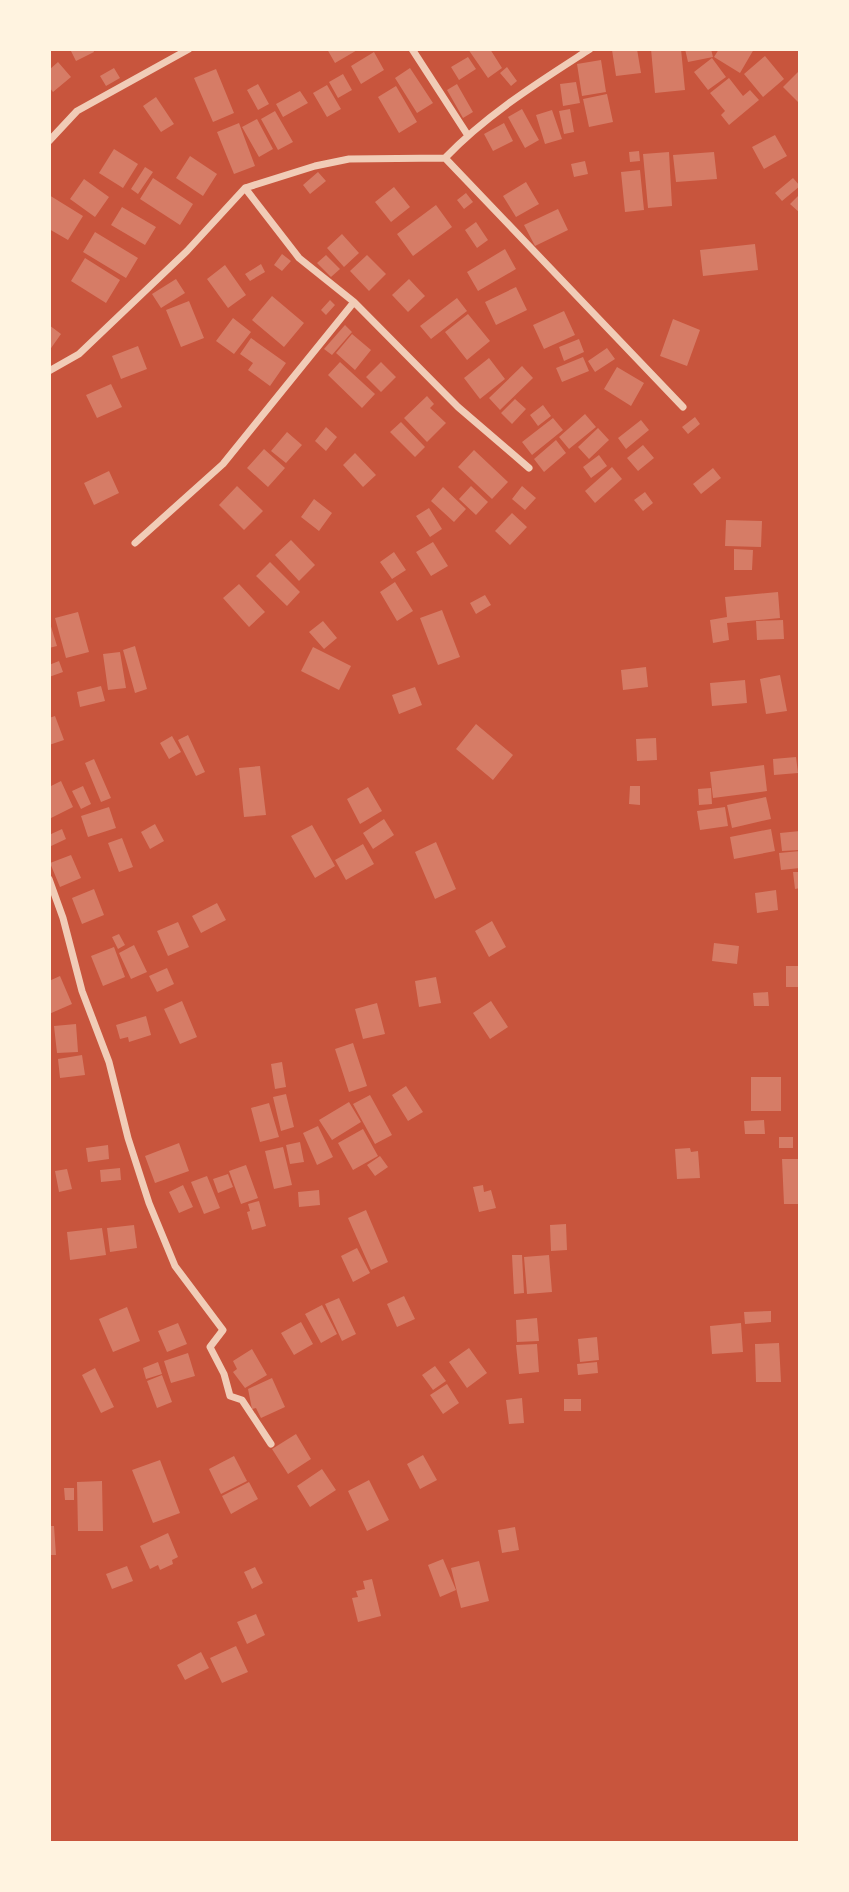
<svg xmlns="http://www.w3.org/2000/svg" width="849" height="1892" font-family="Inter,sans-serif">
<style>
.building{fill:#d67c66}
.lines{fill:none;stroke-linecap:round;stroke-linejoin:round}
.minor{stroke:#f1ccb7;stroke-width:7}
</style>
<rect width="100%" height="100%" fill="#c8553d"/>
<!-- building -->
<path class="building" d="M70 49H93L94 52 76 61Z
M327 49H359L335 63Z
M468 49H490L502 68 488 78Z
M637 49 641 73 616 76 612 50Z
M651 49H681L685 90 655 93Z
M685 49H711L713 57 688 62Z
M719 49H754L740 73 714 57Z
M374 52 384 70 361 84 351 66Z
M765 56 784 79 763 97 744 74Z
M468 57 476 69 459 80 451 67Z
M712 58 726 77 708 90 694 72Z
M601 60 606 92 582 96 577 64Z
M58 62 71 77 53 92 49 87V70Z
M507 67 517 81 511 86 500 73Z
M114 68 120 78 106 86 100 76Z
M410 68 433 103 417 113 395 78Z
M216 69 234 113 213 122 194 78Z
M800 70V104L783 87Z
M343 74 352 90 338 98 329 82Z
M729 78 743 96 750 90 759 100 729 125 721 115 725 111 710 93Z
M576 82 580 103 563 106 560 84Z
M258 84 269 104 258 110 247 90Z
M457 84 473 112 463 118 447 90Z
M327 85 341 109 327 117 313 93Z
M396 86 417 122 399 133 378 97Z
M300 91 308 103 283 117 276 104Z
M607 94 613 122 589 127 583 99Z
M156 97 174 124 161 132 143 106Z
M522 109 539 140 525 148 508 117Z
M570 109 574 132 564 134 559 111Z
M552 110 562 139 545 144 536 115Z
M275 111 293 142 278 150 261 119Z
M257 119 273 149 259 157 242 127Z
M239 123 255 166 234 174 217 132Z
M504 123 513 141 493 151 484 134Z
M775 135 787 156 764 169 752 147Z
M114 149 138 164 123 188 99 173Z
M639 151 640 161 630 162 629 152Z
M669 152 672 206 648 208 643 154Z
M714 152 717 179 676 182 673 155Z
M190 156 217 174 203 196 176 178Z
M585 161 588 174 574 177 571 164Z
M145 167 153 172 138 194 131 189Z
M640 170 644 210 625 212 621 172Z
M318 172 326 181 310 194 303 185Z
M153 178 193 204 180 225 140 199Z
M793 178 800 186 782 201 775 193Z
M84 179 109 197 95 217 70 199Z
M526 182 539 204 516 217 503 196Z
M394 187 410 207 391 222 375 202Z
M466 193 473 202 464 209 457 200Z
M800 194V213L790 204Z
M49 195 83 216 68 240 49 229Z
M436 205 452 227 413 256 397 234Z
M122 207 156 227 145 245 111 225Z
M558 209 568 230 535 246 524 225Z
M476 222 488 240 477 248 465 230Z
M95 232 138 258 126 278 83 252Z
M342 234 359 253 344 267 327 248Z
M755 244 758 270 703 276 700 250Z
M505 249 516 269 478 291 467 272Z
M282 254 291 261 282 271 274 265Z
M326 255 340 269 331 277 317 263Z
M367 255 386 274 369 291 350 271Z
M85 258 120 280 106 303 71 281Z
M261 264 265 272 250 281 245 274Z
M225 265 246 295 228 308 207 279Z
M176 279 185 293 161 308 152 294Z
M409 279 425 296 408 312 392 295Z
M516 287 527 310 496 325 485 302Z
M272 296 304 323 284 347 252 320Z
M457 298 467 311 431 339 420 326Z
M330 300 335 305 326 315 321 310Z
M189 301 204 338 181 347 166 310Z
M564 311 575 335 544 349 533 325Z
M468 314 490 341 467 360 445 332Z
M233 318 251 332 234 354 216 341Z
M673 319 700 330 687 366 660 356Z
M49 325 61 334 49 351Z
M345 325 352 332 332 355 324 349Z
M352 334 371 350 355 370 336 353Z
M251 338 286 363 270 386 248 370 253 363 240 354Z
M579 339 584 352 564 361 559 347Z
M138 346 147 369 121 379 112 356Z
M607 348 615 359 595 372 588 361Z
M583 357 589 371 562 382 556 368Z
M489 358 505 379 480 399 464 378Z
M340 362 375 394 362 408 328 375Z
M381 362 396 377 381 392 366 377Z
M522 366 533 378 500 410 489 398Z
M617 367 644 383 631 406 604 389Z
M111 384 122 407 97 418 86 395Z
M427 396 434 404 430 408 446 423 427 442 404 418Z
M515 399 526 409 512 424 501 413Z
M543 405 551 416 538 426 530 415Z
M585 414 596 427 569 449 559 437Z
M695 417 700 424 688 434 682 427Z
M553 418 563 430 532 455 522 442Z
M641 420 649 430 626 449 618 438Z
M401 422 425 447 415 457 390 432Z
M326 427 337 437 326 451 315 441Z
M598 428 609 440 589 459 578 447Z
M287 432 302 445 286 463 271 451Z
M556 440 566 453 544 472 534 459Z
M643 445 654 458 638 471 627 458Z
M264 449 285 468 268 487 247 468Z
M474 450 508 482 492 499 458 467Z
M355 453 376 475 363 487 343 465Z
M599 455 607 466 591 478 583 467Z
M612 467 622 479 595 503 585 491Z
M713 468 721 478 701 494 693 484Z
M109 471 119 493 94 505 84 483Z
M237 486 263 511 244 530 219 505Z
M471 486 488 502 476 515 459 499Z
M522 486 536 498 525 510 512 499Z
M443 487 466 509 454 522 431 501Z
M645 492 653 503 643 511 634 500Z
M314 499 332 513 319 531 301 517Z
M429 508 442 529 430 537 416 516Z
M512 513 527 527 510 545 495 531Z
M726 520 762 521 761 547 725 546Z
M291 540 315 565 299 581 275 555Z
M433 542 448 566 431 576 416 552Z
M734 549 753 550 752 570H734Z
M394 552 406 570 392 579 380 562Z
M270 562 300 592 287 606 256 576Z
M395 582 413 611 397 621 380 592Z
M239 584 265 612 249 627 223 598Z
M778 592 780 618 727 623 729 640 713 643 710 620 727 617 725 597Z
M485 595 491 605 476 614 470 603Z
M442 610 460 657 438 665 420 618Z
M78 612 89 652 66 658 55 618Z
M49 620 57 646 49 648Z
M783 620 784 639 757 640 756 621Z
M323 621 337 638 324 649 309 632Z
M135 646 147 689 135 693 123 650Z
M313 647 351 666 339 690 301 671Z
M120 652 126 688 108 690 103 654Z
M59 661 63 672 49 677V665Z
M646 667 648 687 623 690 621 670Z
M780 675 787 711 766 714 760 679Z
M745 680 747 703 712 706 710 683Z
M101 686 105 701 80 707 77 692Z
M415 687 422 705 399 714 392 695Z
M55 716 64 740 49 745V718Z
M476 724 513 755 493 780 456 749Z
M188 735 205 772 196 776 178 740Z
M172 736 181 752 169 759 160 743Z
M656 738 657 760 637 761 636 739Z
M796 757 798 773 774 775 773 759Z
M94 759 111 798 101 802 85 763Z
M764 765 767 791 713 798 710 772Z
M260 766 266 815 244 817 239 768Z
M61 781 73 807 49 819V787Z
M83 786 91 804 81 809 72 791Z
M630 786H640V805L629 804Z
M368 787 382 811 360 824 347 799Z
M711 788 712 804 699 805 698 789Z
M766 797 771 819 732 828 727 805Z
M109 807 116 828 88 837 81 816Z
M725 807 728 826 700 830 697 811Z
M384 819 394 835 373 849 363 833Z
M155 824 164 841 150 849 141 832Z
M312 825 335 866 315 878 291 836Z
M62 829 66 839 49 847V835Z
M771 829 775 851 734 859 730 837Z
M800 831V850L782 851 780 833Z
M122 838 133 867 119 872 108 843Z
M436 842 456 889 435 899 415 852Z
M363 844 374 864 346 880 335 860Z
M800 851V868L781 870 779 853Z
M71 855 81 878 60 887 50 863Z
M793 872H800V888L795 889Z
M94 889 104 915 82 924 72 898Z
M776 890 778 910 757 913 755 893Z
M217 903 226 920 201 933 192 916Z
M492 921 506 947 489 957 475 931Z
M178 922 189 947 168 956 157 931Z
M119 934 125 945 118 949 112 937Z
M714 943 739 946 737 964 712 961Z
M134 945 147 972 131 979 119 953Z
M114 947 125 977 103 986 91 956Z
M786 966H800V987H786Z
M167 968 174 984 157 992 149 976Z
M60 976 72 1004 49 1014V981Z
M436 977 441 1003 419 1007 415 981Z
M768 992 769 1006H754L753 993Z
M182 1001 197 1037 180 1044 164 1009Z
M491 1001 508 1027 490 1039 473 1013Z
M377 1003 385 1034 363 1039 355 1009Z
M146 1016 151 1035 129 1042 128 1037 120 1039 116 1025Z
M76 1024 78 1052 57 1053 54 1026Z
M353 1043 367 1086 349 1092 335 1049Z
M82 1055 85 1075 60 1078 58 1059Z
M282 1062 286 1087 275 1089 271 1064Z
M751 1077H781V1111H751Z
M406 1086 423 1112 408 1121 392 1095Z
M286 1094 294 1127 281 1131 273 1097Z
M370 1095 392 1135 375 1144 353 1104Z
M349 1102 361 1122 332 1140 319 1120Z
M269 1103 279 1137 260 1142 251 1108Z
M764 1120 765 1134H745L744 1121Z
M318 1126 333 1157 317 1165 303 1133Z
M363 1129 378 1156 353 1170 338 1143Z
M779 1137H793V1148H779Z
M300 1142 304 1162 290 1164 286 1145Z
M179 1143 189 1171 155 1183 145 1156Z
M108 1145 109 1159 88 1162 86 1148Z
M283 1147 292 1185 274 1189 265 1151Z
M690 1148 691 1152 698 1151 700 1178 677 1179 675 1149Z
M380 1156 388 1167 375 1176 367 1165Z
M782 1159H800V1204H784Z
M246 1165 258 1198 241 1204 229 1171Z
M120 1168 121 1180 101 1182 100 1170Z
M67 1169 72 1189 59 1192 55 1171Z
M228 1174 233 1187 218 1193 213 1179Z
M207 1176 220 1208 204 1214 191 1182Z
M183 1185 193 1207 179 1213 169 1192Z
M483 1185 484 1192 491 1190 496 1208 479 1212 473 1187Z
M319 1190 320 1205 299 1207 298 1192Z
M259 1201 266 1226 252 1230 247 1212 250 1211 248 1204Z
M366 1210 388 1262 371 1270 348 1218Z
M566 1224 567 1250 551 1251 550 1225Z
M134 1225 137 1248 110 1252 107 1228Z
M102 1228 106 1255 70 1260 67 1232Z
M357 1248 370 1273 353 1282 341 1256Z
M512 1255H522L524 1293 514 1294Z
M549 1255 552 1292 527 1294 524 1257Z
M404 1296 415 1319 397 1327 387 1304Z
M339 1298 356 1334 342 1341 325 1304Z
M322 1305 337 1334 321 1343 305 1314Z
M127 1307 140 1341 113 1352 99 1319Z
M771 1311V1322L745 1324 744 1312Z
M537 1318 539 1341 517 1342 516 1320Z
M301 1322 313 1344 294 1355 281 1333Z
M178 1323 187 1344 167 1352 158 1331Z
M741 1323 743 1352 712 1354 710 1326Z
M597 1337 599 1360 580 1362 578 1339Z
M779 1343 781 1382H756L755 1344Z
M537 1344 539 1372 519 1374 516 1345Z
M469 1348 487 1373 467 1388 449 1362Z
M252 1349 267 1375 245 1388 233 1372 237 1369 233 1361Z
M188 1353 195 1376 171 1383 164 1361Z
M158 1362 162 1374 146 1379 143 1368Z
M597 1362 598 1373 578 1375 577 1364Z
M435 1366 446 1381 433 1390 422 1375Z
M95 1368 114 1407 101 1413 82 1375Z
M162 1375 172 1402 157 1408 147 1381Z
M272 1378 285 1407 261 1418 256 1408 252 1409 248 1389Z
M447 1384 459 1403 443 1414 430 1395Z
M522 1398 524 1423 509 1424 506 1400Z
M564 1399H581V1411H564Z
M296 1434 311 1459 288 1474 272 1449Z
M423 1455 437 1480 420 1489 407 1464Z
M234 1456 247 1481 221 1494 209 1469Z
M160 1460 180 1513 153 1523 132 1470Z
M322 1469 336 1490 310 1507 297 1486Z
M369 1480 389 1520 367 1531 348 1491Z
M102 1481 103 1531H78L77 1482Z
M249 1482 258 1499 231 1514 222 1496Z
M64 1488H74V1500H65Z
M49 1526H54L56 1555H49Z
M515 1527 519 1550 502 1553 498 1530Z
M168 1533 178 1557 172 1560 173 1564 160 1570 158 1565 150 1569 140 1546Z
M443 1559 456 1590 440 1597 428 1565Z
M479 1561 489 1601 461 1608 451 1568Z
M127 1566 133 1581 112 1589 106 1574Z
M255 1567 263 1583 252 1589 244 1572Z
M372 1579 381 1616 358 1622 352 1598 358 1597 356 1591 365 1589 363 1581Z
M256 1614 265 1635 247 1644 237 1622Z
M236 1646 248 1672 222 1683 210 1658Z
M201 1652 209 1668 185 1680 177 1665Z"/>
<g class="lines">
<!-- minor -->
<path class="minor" d="M412 49 467 134
M49 141 77 111 189 49
M445 158 683 407
M245 188 299 258 354 302 458 407 529 468
M49 371 79 354 187 251 245 188 315 166 349 159 445 158C487 114 539 82 590 49
M135 543 223 464 354 302
M49 879 63 918 82 991 109 1062 128 1138 149 1203 175 1266 223 1330 210 1347 224 1374 230 1396 242 1400 271 1444"/>
</g>
<!-- border -->
<rect width="849" height="1892" fill="none" stroke="#fff3e0" stroke-width="102"/>
</svg>
